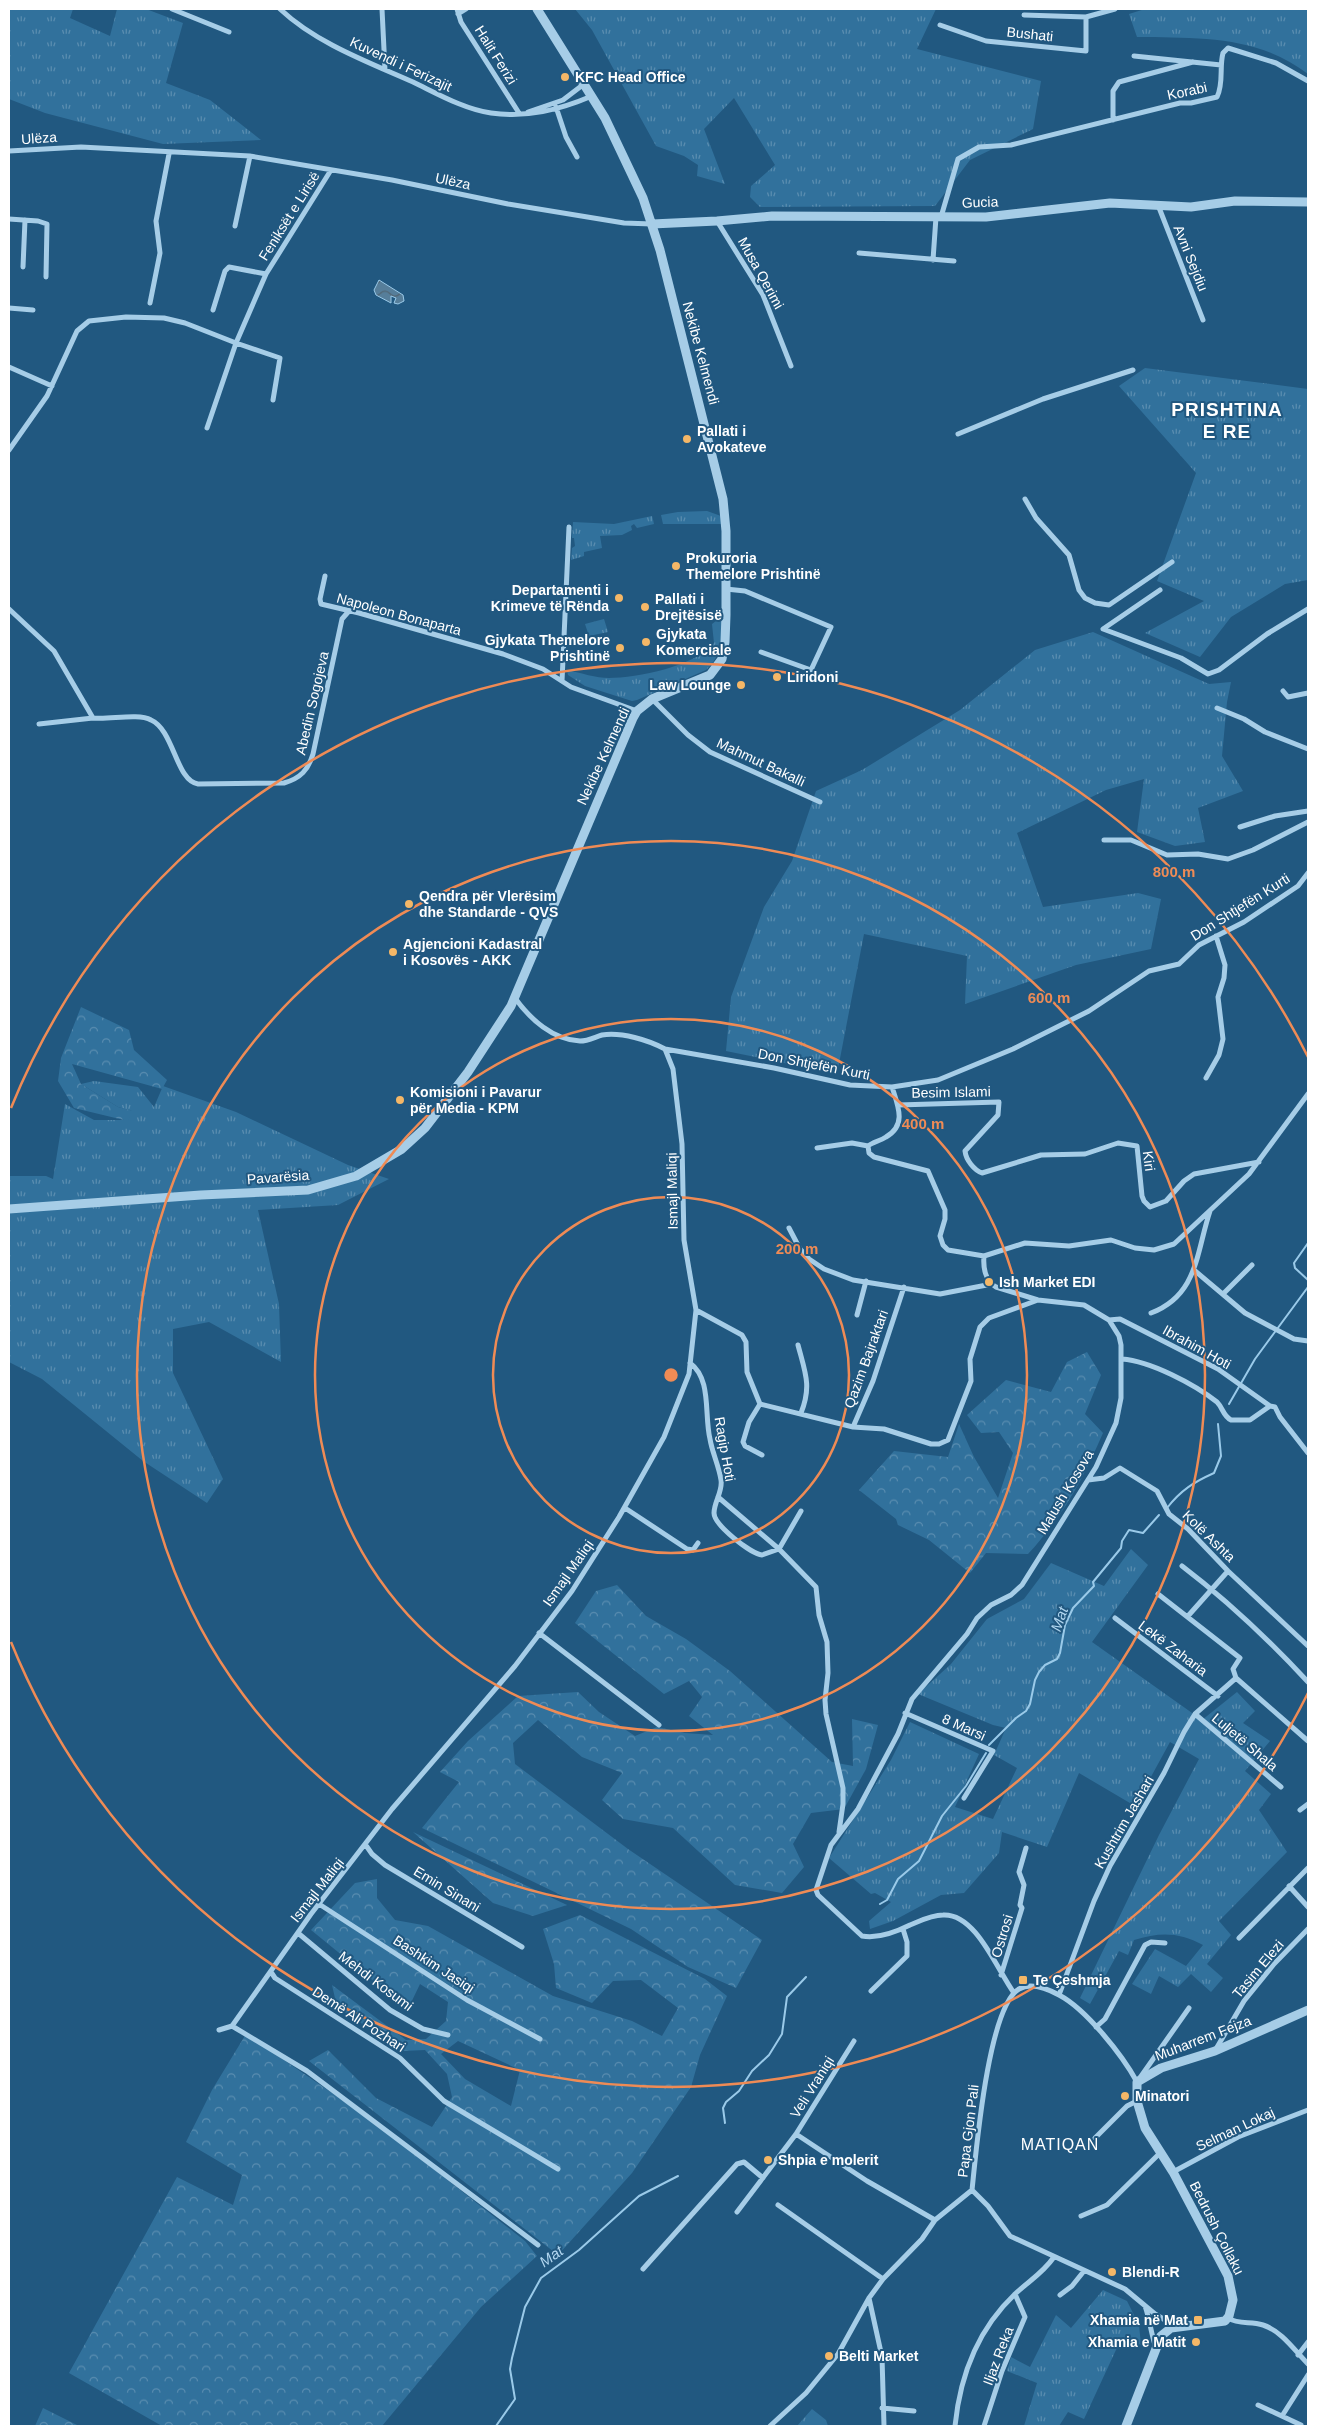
<svg xmlns="http://www.w3.org/2000/svg" width="1317" height="2435" font-family="Helvetica,sans-serif">
<style>
.grass{fill:url(#grass-tufts)}
.forest{fill:url(#forest-crowns);fill-rule:evenodd}
.water{fill:url(#water-waves);stroke:#9acae9}
.lines{fill:none;stroke-linecap:round;stroke-linejoin:round}
.stream{stroke:#9acae9;stroke-width:2}
.minor{stroke:#a6cde7;stroke-width:5}
.tertiary{stroke:#a6cde7;stroke-width:9}
.ring{fill:none;stroke:#ef8b55;stroke-width:2.5}
.poi-dot{fill:#f4b767;stroke:#215880;stroke-width:2}
.labels{text-anchor:middle;dominant-baseline:central;stroke-width:4;stroke-linejoin:round;paint-order:stroke}
.street-label{font-size:14px;fill:#fff;stroke:#215880}
.poi-label{font-size:14px;font-weight:bold;fill:#fff;stroke:#215880;text-anchor:start}
.water-label{font-size:15px;font-style:italic;fill:#b1d6ef;stroke:#215880}
.quarter-label{font-size:16px;letter-spacing:1px;fill:#fff;stroke:#215880}
.district-label{font-size:19px;font-weight:bold;letter-spacing:1px;fill:#fff;stroke:#215880}
.centre{fill:#ef8b55;stroke:#215880;stroke-width:2.5}
.ring-label{font-size:15px;text-anchor:middle;font-weight:bold;fill:#ef8b55;stroke:#215880;stroke-width:4;stroke-linejoin:round;paint-order:stroke}
</style>
<defs>
<pattern id="grass-tufts" width="24" height="20" patternUnits="userSpaceOnUse" patternTransform="scale(1.25)"><rect width="24" height="20" fill="#31719c"/><path d="M3 7l-1-3M5 7V3M7 7l1-3M15 17l-1-3M17 17v-4M19 17l1-3" fill="none" stroke="#5a8db0"/></pattern>
<pattern id="forest-crowns" width="20" height="18" patternUnits="userSpaceOnUse" patternTransform="scale(1.25)"><rect width="20" height="18" fill="#31719c"/><path d="M2 6a3 3 0 1 1 6 0M12 15a3 3 0 1 1 6 0" fill="none" stroke="#5a8db0"/></pattern>
<pattern id="water-waves" width="16" height="10" patternUnits="userSpaceOnUse" patternTransform="scale(1.25)"><rect width="16" height="10" fill="#567e9a"/><path d="M0 5q4-4 8 0t8 0" fill="none" stroke="#516573"/></pattern>
</defs>
<rect width="100%" height="100%" fill="#215880"/>
<!-- grass -->
<path class="grass" d="M9 9H73L70 18 110 36 117 9H146L183 23 166 83 210 100 261 140 163 144 45 113 9 99Z
M575 9H936L917 49 1041 81 1033 129 970 160 935 206 760 207 750 197 751 186 775 165 734 98 704 129 725 184 697 176 698 165 684 156 656 146 592 30Z
M1145 9H1308V74C1257 35 1199 38 1137 37L1129 14Z
M1145 368 1308 389V580L1285 584 1231 617 1200 657 1145 633 1204 601 1157 581 1196 473 1119 386Z
M707 511 721 516 722 524H663L661 515 678 512Z
M652 516 654 524 637 528 634 524 631 526 632 530 622 535 600 536 602 548 584 552V556L571 560 572 548 575 546 574 538H572L573 522 614 524Z
M724 615C722 636 723 655 706 670L637 700 632 701 585 686 568 675 567 670C581 673 596 678 609 678 637 678 696 666 714 643L712 624Z
M604 619 608 632 589 636 585 624Z
M1093 632 1209 684 1231 682 1227 702 1222 756 1243 791 1198 808 1205 842 1175 846 1137 832 1144 779 1106 790 1017 833 1043 907 1138 893 1161 899 1151 949 1076 965 965 1004 967 956 864 934 837 1074 726 1051 731 997 764 907 792 861 816 791 862 770 960 710 1035 650Z
M94 1081 138 1087 154 1107 163 1086 236 1112 348 1165 389 1179 338 1205 258 1210 279 1304 281 1362 209 1322 173 1329V1373L223 1479 207 1503 143 1461 42 1379 9 1362V1176H46L53 1179 65 1104 94 1120H128L132 1111 118 1107 81 1084Z
M1131 1549 1148 1565 1092 1642 1202 1720 1237 1692 1255 1711 1243 1723 1270 1741 1245 1771 1271 1794 1259 1810 1287 1852 1219 1921 1231 1935 1207 1964 1223 1978 1211 1992 1191 1974 1178 1987 1159 1976 1151 1994 1132 1984 1155 1949 1186 1966 1203 1945C1179 1932 1160 1932 1134 1940L1128 1955 1119 1951 1090 2004 1080 1998 1159 1835 1199 1759 1170 1742 1135 1806 1079 1773 1047 1847 1002 1832 999 1853 964 1893 941 1895 893 1921 870 1929 869 1921 891 1902 875 1893 871 1894 829 1858 891 1760 910 1722 979 1754 955 1807 993 1819 1017 1768 994 1755 1006 1728 993 1725 918 1694 951 1664 987 1619 1024 1599 1051 1563 1104 1586Z
M1103 2290 1127 2301 1139 2325 1141 2345 1121 2339 1084 2419 1068 2412 1059 2426H1024L1037 2383 1007 2371 1011 2357 1030 2367 1056 2315 1071 2328Z
M812 2409 826 2420 828 2426H797Z"/>
<!-- forest -->
<path class="forest" d="M81 1007 129 1030 134 1050 167 1080 162 1089 72 1064 81 1084 118 1107 133 1111 128 1121 74 1108 58 1081 61 1058Z
M1087 1352 1101 1375 1085 1414 1103 1433C1082 1481 1064 1515 1028 1554L986 1553 970 1573 929 1540 898 1525 896 1519 859 1490 894 1451 948 1457 959 1424 974 1457 998 1498 1013 1453 999 1432 981 1433 967 1415 1006 1380 1051 1392 1067 1362Z
M617 1585 646 1616 686 1639 730 1671 832 1762 853 1766 852 1719 878 1725 866 1769 844 1809 811 1813 793 1844 804 1867 782 1893 735 1885 673 1828 623 1819 602 1800 622 1773 582 1757 538 1720 513 1743 515 1764 628 1849 762 1940 736 1988 688 1967 631 1929 422 1828 459 1782 440 1772 468 1741 518 1696 578 1692 599 1712 635 1736 657 1727 685 1733 713 1735 689 1716 702 1697 689 1681 664 1694 575 1623 596 1591Z
M413 1832 567 1905 533 1916 493 1903Z
M377 1879V1898L395 1920 428 1926 553 1996 632 2021 662 2036 678 2008 641 1980 613 1981 592 2003 556 1988 554 1964 543 1929 580 1915 705 1979 727 1996 700 2055 691 2087 632 2173 558 2255 309 2061 328 2050 376 2098 432 2127 452 2097 447 2074 425 2050 403 2051 337 2007 332 1985 406 2040 426 2039 446 2021 448 2002 420 1984 408 2009 311 1930 355 1883ZM458 2041 520 2070 511 2106 465 2079 441 2054Z
M246 2034 370 2119 525 2241 537 2256 481 2307 382 2426H162L69 2373 177 2177 233 2205 242 2175 186 2142 212 2090Z
M43 2408 79 2426H35Z"/>
<!-- water -->
<path class="water" d="M379 280 403 295 404 301 398 304 394 303 396 298 391 296V303L376 295 374 290Z"/>
<g class="lines">
<!-- stream -->
<path class="stream" d="M1308 1243 1294 1263 1295 1268 1308 1280
M1229 1404 1255 1359 1308 1287
M1167 1508C1181 1490 1194 1482 1214 1473L1221 1456 1218 1424
M989 1745 1016 1718 1026 1711 1030 1704 1035 1680 1039 1672 1045 1665 1057 1659 1060 1653 1065 1625 1073 1608 1094 1586 1093 1582 1121 1548 1122 1541 1129 1530 1143 1533 1159 1515
M880 1904 887 1900 898 1879 919 1861 942 1816 966 1786 986 1753
M725 2123 723 2108 726 2102 739 2091 752 2071 769 2055 782 2034 787 1997 806 1977
M496 2426 515 2399 510 2369 512 2358 525 2307 541 2278 579 2250 639 2196 678 2176"/>
<!-- minor -->
<path class="minor" d="M172 9 229 32
M280 9C316 43 368 62 413 82 438 94 464 109 491 113 527 118 559 110 592 96
M382 9 385 70
M457 9 461 22 519 113
M458 14 466 9
M1024 15 1086 17 1115 9
M940 25 986 41 1086 51V17
M1134 56 1221 65
M556 107 566 137 577 157
M528 112 563 100 584 84
M1113 120V91L1119 82 1193 62
M9 151 81 147 250 156 392 180 508 204 624 223 652 224
M1158 205 1203 320
M941 217 958 159 979 147 1011 145 1180 103H1191L1217 97C1224 83 1219 68 1223 53L1228 48 1276 63 1308 81
M9 219 38 221 47 224 46 277
M717 221 763 295 791 366
M235 226 250 156
M859 253 954 261
M933 260 936 217
M23 267 25 220
M150 303 160 253 156 221 169 154
M9 308 33 310
M213 310 225 271 229 267 266 274
M9 367 52 386
M207 428 236 343 280 358 273 400
M958 434 1043 399 1133 370
M9 450 47 396 77 331 89 321 126 317 164 318 185 323 236 343 266 274 331 170
M1025 499 1036 518 1069 555 1079 590 1085 598 1095 603 1109 605 1172 562
M325 576 320 599 321 604 359 613 503 654 543 669 571 687 637 711
M726 589 745 591 831 627 811 670 761 652
M1160 590 1103 629 1181 658 1208 674 1219 670 1267 634 1308 609
M9 609 54 651 93 718C109 720 138 713 151 720 174 730 176 781 198 784L284 783C301 778 308 770 313 754L342 619 349 611
M562 681 569 527
M1283 691 1288 697 1308 693
M652 699 688 735 710 752 820 802
M1217 708 1244 719 1265 732 1308 749
M39 724 93 718
M1240 827 1275 816 1308 811
M1104 840H1131L1167 855 1198 854 1228 859 1253 850 1308 822
M515 998C530 1019 553 1040 580 1041 588 1041 595 1037 602 1035 622 1032 648 1040 665 1049L774 1068 850 1085 892 1087 938 1080 1013 1049 1089 1011 1149 971 1179 964 1199 945 1244 922 1298 886 1308 873
M1206 1078 1219 1055 1223 1039 1218 997 1224 978 1225 965 1216 936
M898 1105 999 1102 998 1115 965 1151C966 1160 974 1170 982 1173L1041 1155 1085 1154 1118 1143 1137 1146 1142 1196 1144 1201 1150 1207 1166 1201 1184 1181 1194 1174 1259 1162
M868 1146 869 1153 874 1157 928 1171 945 1210V1219L940 1236 943 1245 948 1250 984 1256 1025 1243 1069 1246 1111 1240 1135 1248 1154 1250 1174 1244 1249 1174 1308 1094
M817 1148 852 1143 868 1146C873 1142 880 1141 886 1137 907 1125 898 1106 892 1087
M789 1228 800 1249 809 1259 824 1269 853 1280 940 1294 992 1284
M984 1256C983 1267 985 1281 996 1287L1038 1300 1084 1305 1109 1320 1119 1336 1121 1345V1398L1116 1423 1096 1467 1022 1585 1011 1595 991 1605 977 1618 967 1634 912 1699 898 1734 858 1809 831 1845 816 1890 818 1895 862 1936C878 1939 896 1932 910 1925 920 1921 931 1915 943 1915 976 1913 997 1970 1014 1993
M1194 1270 1245 1313 1294 1339 1308 1341
M1224 1293 1252 1265
M696 1310 742 1335 746 1342 747 1372 760 1404 853 1427 873 1381 904 1287
M1151 1313C1198 1295 1196 1253 1210 1211
M857 1315 866 1281
M1109 1320 1120 1319 1218 1369 1270 1406
M798 1345C805 1372 812 1386 801 1413
M1122 1359C1150 1361 1194 1384 1217 1402 1223 1408 1223 1416 1231 1420H1250L1270 1406 1275 1407 1280 1417 1308 1453
M690 1363C712 1379 704 1415 710 1439 712 1452 719 1466 721 1480 723 1491 714 1502 714 1513 714 1525 751 1554 762 1555L779 1549 801 1511
M760 1404 749 1422 743 1442 745 1446 762 1455
M853 1427 884 1429 931 1444H939L948 1440 971 1381 970 1359 980 1327 989 1318 1038 1300
M1088 1480 1104 1478 1120 1468 1157 1491 1169 1514 1188 1529 1228 1571 1308 1646
M718 1497 779 1549 816 1587 819 1615 827 1642 828 1673 825 1700 826 1714 843 1788V1804L839 1832
M625 1508 687 1549 693 1550 698 1543
M1182 1566C1228 1601 1269 1640 1308 1682
M1158 1594 1240 1658 1233 1669 1236 1678 1308 1741
M1188 1616 1228 1571
M1115 1618 1218 1696
M539 1633 659 1725
M905 1713 993 1751 964 1798
M1195 1714 1281 1787
M1300 1810 1308 1804
M365 1844 372 1854 385 1865 522 1947
M1289 1886 1308 1907
M319 1904 467 2000 540 2039
M298 1933 390 2010 423 2029 448 2035
M1239 1938 1308 1868
M271 1972 275 1978 400 2058 444 2101 558 2169
M1001 1975 1022 1908 1020 1905 1024 1885 1019 1872 1026 1848
M871 1991 907 1956V1942L903 1929
M1059 1995 1094 1901 1110 1866 1164 1773 1184 1732 1195 1714 1236 1678
M232 2026 307 2071 538 2245
M1096 2027 1105 2019 1145 1945 1151 1942 1165 1943
M219 2030 232 2026 311 1914 392 1809 515 1666 572 1591 619 1517 664 1437 689 1374 696 1310 684 1240 682 1144 673 1069 665 1049
M1216 2049 1244 2001 1274 1964 1308 1929
M796 2134 867 2181 935 2220
M1095 2138 1127 2106 1137 2101
M1173 2172 1238 2137 1308 2110
M972 2190 988 2206 1010 2236 1125 2289 1155 2314 1175 2326
M778 2205 883 2279
M737 2212 796 2134 854 2041
M1081 2216 1107 2205 1160 2153
M643 2269 737 2164 744 2162 763 2178
M1060 2295 1072 2286 1084 2271
M869 2298 882 2357 884 2426
M1145 2306C1150 2320 1151 2334 1156 2348
M1228 2318C1239 2325 1250 2321 1263 2325 1282 2331 1295 2351 1308 2364
M1298 2355 1308 2342
M1258 2405 1301 2425
M882 2408 914 2411
M1282 2416 1308 2375
M770 2426 806 2393 838 2354 869 2298 883 2279 922 2239 935 2220 972 2190C976 2153 988 2007 1019 1989 1031 1982 1048 1989 1059 1995 1086 2009 1123 2056 1137 2082L1189 2008
M955 2426C960 2376 978 2329 1015 2294 1029 2281 1043 2273 1054 2257
M984 2426 1002 2371 1025 2317 1015 2294"/>
<!-- tertiary -->
<path class="tertiary" d="M652 224 717 221 772 216 986 217 1110 203 1191 207 1235 201 1308 202
M9 1209 201 1195 308 1190 356 1176 402 1149 425 1128 468 1072 511 1006 633 718 637 711 652 699 710 675 722 659 725 642 726 615V531L723 499 660 250 643 198 605 118 537 9
M1126 2426 1161 2336 1171 2328 1225 2321 1229 2316 1233 2300 1228 2276 1173 2172 1145 2128 1137 2101V2082L1161 2068 1215 2051 1308 2010"/>
</g>
<!-- distance rings -->
<g class="ring">
<circle cx="671" cy="1375" r="178"/>
<circle cx="671" cy="1375" r="356"/>
<circle cx="671" cy="1375" r="534"/>
<path d="M1308 1693A712 712 0 0 1 11 1642M11 1108A712 712 0 0 1 1308 1057"/>
</g>
<!-- markers -->
<g class="poi-dot">
<circle cx="565" cy="77" r="5"/>
<circle cx="687" cy="439" r="5"/>
<circle cx="676" cy="566" r="5"/>
<circle cx="619" cy="598" r="5"/>
<circle cx="645" cy="607" r="5"/>
<circle cx="646" cy="642" r="5"/>
<circle cx="620" cy="648" r="5"/>
<circle cx="777" cy="677" r="5"/>
<circle cx="741" cy="685" r="5"/>
<circle cx="409" cy="904" r="5"/>
<circle cx="393" cy="952" r="5"/>
<circle cx="400" cy="1100" r="5"/>
<circle cx="989" cy="1282" r="5"/>
<rect x="1018" y="1975" width="10" height="10" rx="2.5"/>
<circle cx="1125" cy="2096" r="5"/>
<circle cx="768" cy="2160" r="5"/>
<circle cx="1112" cy="2272" r="5"/>
<rect x="1193" y="2315" width="10" height="10" rx="2.5"/>
<circle cx="1196" cy="2342" r="5"/>
<circle cx="829" cy="2356" r="5"/>
</g>
<g class="labels">
<!-- street labels -->
<g class="street-label">
<text transform="translate(1030 34) rotate(6)">Bushati</text>
<text transform="translate(496 55) rotate(58)">Halit Ferizi</text>
<text transform="translate(401 64) rotate(25)">Kuvendi i Ferizajit</text>
<text transform="translate(1187 91) rotate(-12)">Korabi</text>
<text transform="translate(39 138) rotate(-4)">Ulëza</text>
<text transform="translate(453 181) rotate(12)">Ulëza</text>
<text transform="translate(980 202) rotate(-2)">Gucia</text>
<text transform="translate(289 216) rotate(-58)">Feniksët e Lirisë</text>
<text transform="translate(1191 258) rotate(68)">Avni Sejdiu</text>
<text transform="translate(761 273) rotate(61)">Musa Qerimi</text>
<text transform="translate(701 353) rotate(75)">Nekibe Kelmendi</text>
<text transform="translate(399 614) rotate(15)">Napoleon Bonaparta</text>
<text transform="translate(312 703) rotate(-77)">Abedin Sogojeva</text>
<text transform="translate(603 756) rotate(-65)">Nekibe Kelmendi</text>
<text transform="translate(761 762) rotate(25)">Mahmut Bakalli</text>
<text transform="translate(1240 907) rotate(-32)">Don Shtjefën Kurti</text>
<text transform="translate(814 1064) rotate(11)">Don Shtjefën Kurti</text>
<text transform="translate(951 1092) rotate(-1)">Besim Islami</text>
<text transform="translate(1149 1161) rotate(83)">Kiri</text>
<text transform="translate(278 1177) rotate(-4)">Pavarësia</text>
<text transform="translate(672 1191) rotate(-91)">Ismajl Maliqi</text>
<text transform="translate(1197 1347) rotate(29)">Ibrahim Hoti</text>
<text transform="translate(866 1359) rotate(-70)">Qazim Bajraktari</text>
<text transform="translate(725 1449) rotate(80)">Ragip Hoti</text>
<text transform="translate(1065 1492) rotate(-59)">Malush Kosova</text>
<text transform="translate(1209 1536) rotate(44)">Kolë Ashta</text>
<text transform="translate(568 1573) rotate(-55)">Ismajl Maliqi</text>
<text transform="translate(1173 1648) rotate(37)">Lekë Zaharia</text>
<text transform="translate(964 1727) rotate(24)">8 Marsi</text>
<text transform="translate(1245 1742) rotate(40)">Luljetë Shala</text>
<text transform="translate(1124 1822) rotate(-60)">Kushtrim Jashari</text>
<text transform="translate(447 1889) rotate(31)">Emin Sinani</text>
<text transform="translate(317 1890) rotate(-52)">Ismajl Maliqi</text>
<text transform="translate(1002 1936) rotate(-73)">Ostrosi</text>
<text transform="translate(434 1964) rotate(33)">Bashkim Jasiqi</text>
<text transform="translate(1258 1969) rotate(-50)">Tasim Elezi</text>
<text transform="translate(376 1981) rotate(37)">Mehdi Kosumi</text>
<text transform="translate(359 2019) rotate(33)">Demë Ali Pozhari</text>
<text transform="translate(1203 2038) rotate(-21)">Muharrem Fejza</text>
<text transform="translate(812 2087) rotate(-58)">Veli Vraniqi</text>
<text transform="translate(1235 2129) rotate(-25)">Selman Lokaj</text>
<text transform="translate(968 2131) rotate(-83)">Papa Gjon Pali</text>
<text transform="translate(1217 2228) rotate(63)">Bedrush Çollaku</text>
<text transform="translate(998 2356) rotate(-69)">Iljaz Reka</text>
</g>
<!-- poi labels -->
<g class="poi-label">
<text x="575" y="77">KFC Head Office</text>
<text x="697" y="431">Pallati i<tspan x="697" dy="16">Avokateve</tspan></text>
<text x="686" y="558">Prokuroria<tspan x="686" dy="16">Themelore Prishtinë</tspan></text>
<text x="609" y="590" text-anchor="end">Departamenti i<tspan x="609" dy="16">Krimeve të Rënda</tspan></text>
<text x="655" y="599">Pallati i<tspan x="655" dy="16">Drejtësisë</tspan></text>
<text x="656" y="634">Gjykata<tspan x="656" dy="16">Komerciale</tspan></text>
<text x="610" y="640" text-anchor="end">Gjykata Themelore<tspan x="610" dy="16">Prishtinë</tspan></text>
<text x="787" y="677">Liridoni</text>
<text x="731" y="685" text-anchor="end">Law Lounge</text>
<text x="419" y="896">Qendra për Vlerësim<tspan x="419" dy="16">dhe Standarde - QVS</tspan></text>
<text x="403" y="944">Agjencioni Kadastral<tspan x="403" dy="16">i Kosovës - AKK</tspan></text>
<text x="410" y="1092">Komisioni i Pavarur<tspan x="410" dy="16">për Media - KPM</tspan></text>
<text x="999" y="1282">Ish Market EDI</text>
<text x="1033" y="1980">Te Çeshmja</text>
<text x="1135" y="2096">Minatori</text>
<text x="778" y="2160">Shpia e molerit</text>
<text x="1122" y="2272">Blendi-R</text>
<text x="1188" y="2320" text-anchor="end">Xhamia në Mat</text>
<text x="1186" y="2342" text-anchor="end">Xhamia e Matit</text>
<text x="839" y="2356">Belti Market</text>
</g>
<!-- water labels -->
<g class="water-label">
<text transform="translate(1059 1619) rotate(-71)">Mat</text>
<text transform="translate(551 2256) rotate(-35)">Mat</text>
</g>
<!-- quarter labels -->
<g class="quarter-label">
<text x="1060" y="2144">MATIQAN</text>
</g>
<!-- district labels -->
<g class="district-label">
<text x="1227" y="409">PRISHTINA<tspan x="1227" dy="22">E RE</tspan></text>
</g>
</g>
<circle cx="671" cy="1375" r="8" class="centre"/>
<g class="ring-label">
<text x="1174" y="877">800 m</text>
<text x="1049" y="1003">600 m</text>
<text x="923" y="1129">400 m</text>
<text x="797" y="1254">200 m</text>
</g>
<!-- border -->
<rect width="1317" height="2435" fill="none" stroke="#ffffff" stroke-width="20"/>
</svg>
